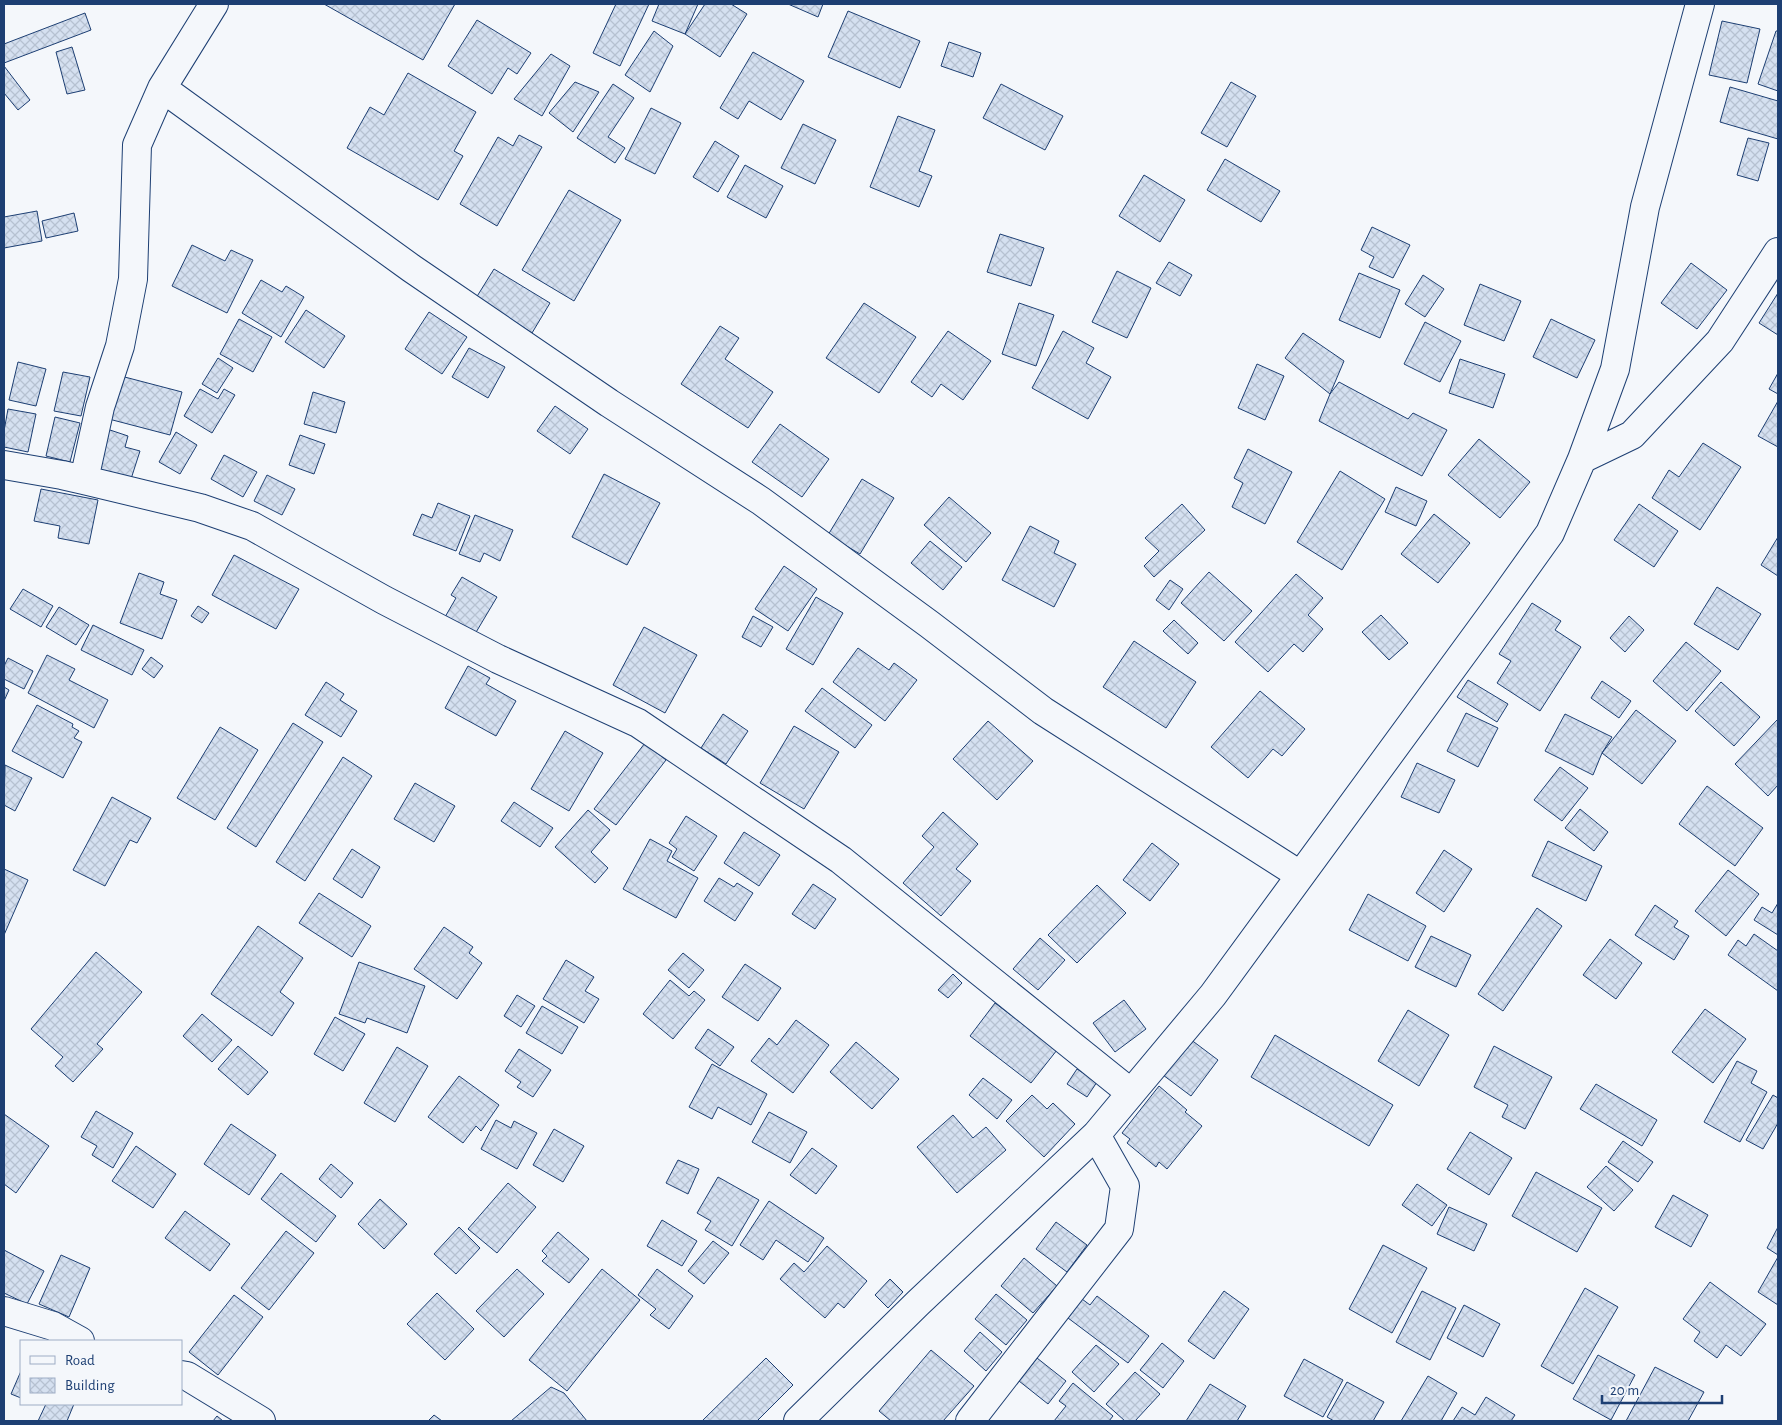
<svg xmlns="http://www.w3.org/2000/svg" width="1782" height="1425" font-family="'Alegreya Sans',sans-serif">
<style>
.building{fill:url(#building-cross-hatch);stroke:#1d3f73}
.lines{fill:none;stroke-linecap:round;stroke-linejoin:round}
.street-casing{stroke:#1d3f73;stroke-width:30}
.street{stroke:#f4f7fb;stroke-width:28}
</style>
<defs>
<pattern id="building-cross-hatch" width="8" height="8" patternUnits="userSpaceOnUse" patternTransform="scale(1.25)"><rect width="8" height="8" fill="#d5e0f0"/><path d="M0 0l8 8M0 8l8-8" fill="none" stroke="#b6c1d1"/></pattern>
</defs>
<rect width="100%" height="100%" fill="#f4f7fb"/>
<!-- building -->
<path class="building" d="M324 4H455L423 60Z
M616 4H649L620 66 593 53Z
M659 4H698L685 34 652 21Z
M705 4H731L747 14 720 57 685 34Z
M788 4H823L818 17Z
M848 11 920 41 900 88 828 57Z
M85 13 91 30 4 63V44Z
M477 20 531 53 517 74 508 68 492 94 448 66Z
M1722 21 1760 29 1747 83 1709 75Z
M654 31 673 46 650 92 625 75Z
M1776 31H1778V91L1758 84Z
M949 42 981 53 973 77 941 66Z
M72 47 85 90 67 94 56 52Z
M753 52 804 81 781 120 749 101 738 119 720 108Z
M551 54 570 66 542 116 514 99Z
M4 66 30 100 18 110 4 93Z
M408 73 476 112 454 151 463 156 438 200 347 148 370 107 384 115Z
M575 82 599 92 573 132 549 113Z
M1231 82 1256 96 1227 147 1201 133Z
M613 84 634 98 608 137 625 148 615 163 577 138Z
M1001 84 1063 116 1045 150 983 118Z
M1730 87 1778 101V139L1720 122Z
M651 108 681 123 655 174 625 159Z
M898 116 935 130 919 171 932 176 919 207 870 187Z
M803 124 836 140 815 184 781 168Z
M519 135 542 147 497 226 460 204 498 137 513 146Z
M1748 138 1769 143 1758 181 1737 175Z
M715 141 739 156 718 192 693 177Z
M1225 159 1280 191 1261 222 1207 190Z
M745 165 783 186 766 218 727 197Z
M1144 175 1185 200 1160 242 1119 216Z
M569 190 621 220 574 301 522 270Z
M37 211 42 241 4 248V217Z
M74 213 78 231 46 238 42 221Z
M1372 227 1410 245 1393 278 1369 267 1374 257 1361 250Z
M1000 234 1044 248 1031 286 987 272Z
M192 245 225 261 231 250 253 260 227 313 172 286Z
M1169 262 1192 275 1180 296 1156 283Z
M1691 263 1727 290 1697 329 1661 303Z
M494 269 550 303 532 333 476 298Z
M1117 271 1151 288 1127 338 1092 322Z
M1359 273 1400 290 1380 338 1339 320Z
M1423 275 1444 289 1425 317 1405 304Z
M261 280 282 292 286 286 304 297 281 337 242 313Z
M1480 284 1521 301 1504 341 1464 325Z
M1778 293V335L1759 323Z
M864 303 916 337 879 393 826 358Z
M1019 303 1054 315 1036 366 1002 354Z
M306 310 345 336 324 368 285 342Z
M429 312 467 337 442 374 405 349Z
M239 319 272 337 253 372 220 354Z
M1551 319 1595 340 1577 378 1533 357Z
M1425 322 1461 341 1440 382 1404 364Z
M720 326 739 338 725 359 773 392 748 428 681 384Z
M948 331 991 361 963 400 941 384 932 397 911 382Z
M1063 331 1094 348 1086 363 1111 377 1088 419 1032 388Z
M1303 333 1344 361 1330 394 1285 358Z
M469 348 505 367 488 398 452 377Z
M218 358 233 368 217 393 202 384Z
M1460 359 1505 374 1493 408 1449 393Z
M18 362 46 369 36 406 9 400Z
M1257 364 1284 376 1265 420 1238 408Z
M63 372 90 377 81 416 54 411Z
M1778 373V394L1769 389Z
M117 375 182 392 170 435 105 418Z
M1339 382 1408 419 1413 413 1447 430 1422 476 1319 421 1330 394Z
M200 389 218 399 224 389 235 395 212 433 184 416Z
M313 392 345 402 336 433 304 424Z
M1778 401V447L1758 436Z
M555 406 588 429 570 454 537 431Z
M8 409 36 414 28 452 4 447V431Z
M55 417 80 423 70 462 46 456Z
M780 424 829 459 802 497 752 462Z
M107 429 128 436 125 447 140 451 131 479 95 469Z
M176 432 197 445 180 474 159 462Z
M300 435 325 444 314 474 289 465Z
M1479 439 1530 482 1500 518 1448 475Z
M1703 443 1741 467 1700 530 1652 498 1669 470 1679 477Z
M1248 449 1292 472 1265 524 1232 507 1243 483 1234 478Z
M224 455 257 472 243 497 211 479Z
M1340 471 1385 499 1342 570 1297 542Z
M604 474 660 503 627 565 572 537Z
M267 475 295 489 282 515 254 501Z
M862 479 894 498 860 554 828 535Z
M1396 487 1427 501 1416 526 1385 512Z
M41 489 98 500 89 544 58 538 60 526 34 521Z
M949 497 991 533 966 562 924 525Z
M438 503 470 516 456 551 413 535 422 514 432 518Z
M1182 504 1205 530 1154 577 1144 566 1159 551 1145 538Z
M1639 504 1678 531 1654 567 1614 540Z
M1434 514 1470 543 1438 583 1401 554Z
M475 515 513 530 500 561 484 553 480 562 459 554Z
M1030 526 1059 541 1054 553 1076 564 1054 607 1002 580Z
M1778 537V576L1761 565Z
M930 541 962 567 943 590 911 563Z
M234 555 299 589 276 629 212 595Z
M784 566 817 589 788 631 755 609Z
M1209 572 1252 611 1224 641 1181 603Z
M139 573 164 582 160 594 177 600 162 639 120 623Z
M1296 574 1323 598 1308 615 1323 629 1303 652 1294 644 1268 672 1235 642Z
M462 577 497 597 475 634 445 617 456 598 451 595Z
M1170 580 1183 589 1169 610 1156 600Z
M1717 587 1761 614 1738 650 1694 624Z
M23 589 53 606 41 627 10 609Z
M816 597 843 613 813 665 786 649Z
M1532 603 1561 621 1555 630 1581 647 1540 711 1497 683 1511 661 1499 654Z
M198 606 209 613 202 623 191 616Z
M59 607 89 625 76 645 46 627Z
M1381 615 1408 643 1389 660 1362 632Z
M753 616 773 627 761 647 742 637Z
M1629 616 1644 630 1625 652 1610 638Z
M1174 620 1198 643 1188 654 1163 631Z
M93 625 144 650 132 675 81 650Z
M644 627 697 655 665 713 613 685Z
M1134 641 1196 682 1166 728 1103 687Z
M1686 642 1721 671 1687 711 1653 681Z
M858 648 889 670 894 663 917 680 885 721 833 682Z
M47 655 75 669 69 680 108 700 94 728 28 693Z
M151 657 163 666 154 678 142 669Z
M8 658 33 671 24 689 4 679V666Z
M468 666 490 678 486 684 516 701 496 736 445 708Z
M1468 680 1508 704 1497 722 1457 697Z
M1602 681 1631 701 1619 718 1591 698Z
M326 682 344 694 340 700 357 711 341 737 305 715Z
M1721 682 1760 717 1734 746 1695 711Z
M4 687 9 690 4 701Z
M822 688 872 725 855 748 805 711Z
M1260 691 1305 729 1282 756 1273 749 1248 778 1211 747Z
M37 705 73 724 72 727 79 731 74 738 82 742 63 778 12 751Z
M1636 710 1676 741 1642 784 1602 753Z
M1466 713 1498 728 1478 767 1447 751Z
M723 714 748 731 726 764 701 748Z
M1565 714 1612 737 1602 753 1593 775 1545 751Z
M1778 719V785L1768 796 1735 764Z
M988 721 1033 761 997 800 953 759Z
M293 723 323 742 256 847 227 828Z
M794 726 839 752 804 809 760 783Z
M220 727 258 750 215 820 177 798Z
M565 731 603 753 569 811 531 789Z
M645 743 666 760 616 825 594 809Z
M343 757 372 776 305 881 276 862Z
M1417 763 1455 780 1439 813 1401 797Z
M5 765 32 778 15 811 4 805Z
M1560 767 1588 788 1562 821 1534 800Z
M415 783 455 806 434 842 394 819Z
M1707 786 1763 828 1735 866 1679 824Z
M112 797 151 818 137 843 130 840 105 886 73 870Z
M514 802 553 828 540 847 501 821Z
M1580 809 1608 832 1594 851 1565 828Z
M588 810 610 830 591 852 608 868 595 883 555 847Z
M943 812 978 844 956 869 971 881 941 916 903 883 934 847 922 836Z
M686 816 717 836 694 871 672 857 677 849 669 843Z
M744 832 780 855 759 886 724 863Z
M650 839 672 851 667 861 698 878 676 918 623 889Z
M1548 841 1602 866 1586 901 1532 876Z
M1152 843 1179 864 1150 901 1123 880Z
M352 849 380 867 362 898 333 879Z
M1444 850 1472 869 1444 912 1416 893Z
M4 869 28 880 4 935Z
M1728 870 1759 894 1726 936 1695 911Z
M719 878 734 887 737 883 753 893 735 921 704 901Z
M813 884 836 899 815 929 792 914Z
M1097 885 1126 913 1077 963 1048 935Z
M319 893 371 926 352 957 299 923Z
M1368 894 1426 926 1408 961 1349 930Z
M1778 903V935L1754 920 1762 907 1772 913Z
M1655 905 1678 921 1674 927 1689 936 1674 960 1635 935Z
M1537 908 1562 926 1503 1011 1478 994Z
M258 926 303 958 280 992 294 1003 272 1036 211 994Z
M444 927 473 947 469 953 482 963 457 999 414 969Z
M1754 934 1778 951V991L1728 955 1738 940 1746 946Z
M1431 936 1471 955 1456 987 1415 967Z
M1040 938 1065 960 1038 990 1013 969Z
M1610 939 1642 963 1616 999 1583 975Z
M96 952 142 992 97 1044 103 1049 73 1082 55 1066 63 1057 31 1029Z
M683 953 704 970 689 988 668 970Z
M566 960 594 977 585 991 599 999 584 1023 543 999Z
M359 962 425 986 407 1033 367 1018 365 1023 339 1014Z
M745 964 781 988 758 1021 722 997Z
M953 974 962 983 948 998 938 990Z
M670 980 689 996 694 991 705 1000 673 1039 643 1014Z
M517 995 535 1006 521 1027 504 1016Z
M1124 1000 1146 1029 1115 1052 1093 1023Z
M995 1003 1057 1050 1031 1083 970 1036Z
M542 1006 578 1027 562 1054 526 1033Z
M1705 1009 1746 1039 1713 1083 1672 1052Z
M1408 1010 1449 1035 1419 1086 1378 1061Z
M202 1014 232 1040 212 1062 183 1036Z
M335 1017 365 1034 343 1071 314 1054Z
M796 1020 829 1045 793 1093 751 1061 769 1038 777 1045Z
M708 1029 734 1047 720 1066 695 1048Z
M1275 1035 1393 1105 1369 1146 1251 1077Z
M1190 1039 1218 1060 1191 1096 1163 1075Z
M856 1042 899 1079 872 1109 830 1072Z
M238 1046 268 1072 248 1095 218 1069Z
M1494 1046 1552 1077 1525 1129 1502 1117 1508 1105 1474 1087Z
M397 1047 428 1066 395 1122 364 1103Z
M519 1049 551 1070 533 1097 517 1087 521 1082 505 1071Z
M1737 1061 1757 1071 1751 1083 1767 1092 1740 1142 1704 1122Z
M712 1064 767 1094 751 1125 718 1107 712 1119 689 1107Z
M1077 1069 1097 1082 1087 1097 1067 1084Z
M459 1076 499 1105 481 1131 476 1126 463 1143 428 1117Z
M983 1078 1012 1100 997 1119 969 1095Z
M1596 1084 1657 1120 1642 1146 1580 1109Z
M1159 1086 1187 1110 1185 1112 1202 1126 1167 1169 1159 1162 1156 1167 1127 1143 1130 1139 1122 1133Z
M1032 1095 1047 1109 1053 1103 1075 1124 1044 1157 1006 1121Z
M1773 1095 1778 1098V1123L1763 1149 1746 1140Z
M96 1111 133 1133 113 1168 92 1155 97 1146 81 1137Z
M769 1112 807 1132 790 1163 752 1142Z
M4 1114 49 1146 16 1193 4 1184Z
M953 1115 973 1138 986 1127 1006 1150 957 1193 917 1147Z
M496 1120 511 1128 514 1121 537 1133 517 1169 481 1149Z
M231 1124 276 1155 249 1195 204 1164Z
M554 1129 584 1146 563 1182 533 1165Z
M1470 1132 1512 1158 1489 1195 1447 1169Z
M1623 1141 1653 1162 1638 1182 1608 1162Z
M136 1146 176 1174 153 1208 112 1181Z
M812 1148 837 1166 816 1194 790 1175Z
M678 1160 699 1169 688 1194 666 1183Z
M331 1164 353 1183 341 1198 319 1179Z
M1606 1166 1633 1190 1614 1211 1587 1187Z
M1536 1172 1602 1208 1577 1252 1512 1216Z
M281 1173 336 1216 316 1242 261 1199Z
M718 1177 759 1200 732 1246 705 1230 711 1221 697 1213Z
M508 1183 536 1207 497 1253 468 1229Z
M1417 1184 1447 1205 1432 1226 1402 1205Z
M1673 1195 1708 1215 1691 1247 1655 1227Z
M380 1199 407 1224 384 1249 358 1224Z
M769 1201 824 1238 808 1262 776 1240 763 1260 740 1245Z
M1449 1207 1487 1224 1474 1251 1437 1234Z
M185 1211 230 1244 210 1271 165 1238Z
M662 1220 697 1241 682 1266 647 1246Z
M1056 1222 1087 1245 1067 1272 1036 1249Z
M459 1227 480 1248 456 1274 434 1254Z
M1778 1227V1255L1767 1248Z
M286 1231 314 1253 269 1310 241 1288Z
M558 1232 589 1259 569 1283 542 1261 547 1256 542 1251Z
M713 1241 729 1253 704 1284 688 1271Z
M1383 1245 1427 1268 1392 1333 1349 1309Z
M827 1246 867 1281 844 1308 838 1303 825 1318 780 1279 794 1263 804 1272Z
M4 1250 44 1271 27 1304 4 1293Z
M61 1255 90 1268 69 1317 39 1304Z
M1778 1257V1305L1758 1292Z
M1024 1258 1057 1286 1033 1313 1001 1286Z
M517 1269 544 1294 504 1337 476 1311Z
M602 1269 640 1300 567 1391 529 1360Z
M657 1269 693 1296 669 1329 650 1315 656 1309 638 1295Z
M890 1279 903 1292 888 1308 875 1295Z
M1710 1282 1766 1324 1741 1356 1726 1345 1717 1358 1694 1341 1700 1332 1683 1319Z
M1585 1288 1618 1307 1573 1384 1541 1366Z
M1224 1291 1249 1309 1214 1359 1188 1341Z
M1422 1291 1456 1308 1430 1360 1396 1342Z
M437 1293 474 1329 445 1360 407 1324Z
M996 1294 1027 1320 1006 1345 975 1319Z
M234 1295 263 1317 218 1375 189 1352Z
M1097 1296 1149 1336 1128 1363 1068 1318 1082 1299 1090 1305Z
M1464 1305 1500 1324 1483 1357 1447 1338Z
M980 1332 1002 1352 986 1371 964 1351Z
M1162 1343 1184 1361 1163 1388 1140 1370Z
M1096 1345 1119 1364 1094 1392 1072 1372Z
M931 1350 974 1386 943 1421H891L879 1411Z
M1598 1355 1635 1375 1611 1420 1573 1399Z
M766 1358 793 1385 757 1421H702Z
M1037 1358 1066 1381 1048 1404 1019 1381Z
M1304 1359 1343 1380 1323 1417 1284 1396Z
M1655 1367 1704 1392 1688 1421H1626Z
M21 1371V1398L11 1394Z
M1135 1372 1160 1394 1135 1421H1125L1106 1404Z
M1428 1376 1457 1393 1441 1421H1401Z
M1347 1382 1384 1402 1373 1421H1334L1327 1417Z
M1073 1383 1113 1416 1109 1421H1054L1066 1406 1059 1401Z
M1210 1384 1246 1406 1237 1421H1186Z
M551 1387 564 1393 587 1421H511Z
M1486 1397 1515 1415 1511 1421H1453L1462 1407 1475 1415Z
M46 1404H74L67 1421H38Z
M434 1415 442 1421H428Z
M217 1416 223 1421H213Z"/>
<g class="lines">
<!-- street casing -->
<g class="street-casing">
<path id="street" d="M162 88 411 268 609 403 761 501 929 624 1043 711 1300 875
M1582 459 1632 435 1720 341 1778 252
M4 465 62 475 84 480 200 508 252 526 384 600 498 659 638 723 841 860 1131 1093
M84 480 100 407 120 346 133 279 137 145 162 88 214 4
M4 1311 53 1326 80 1341
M181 1375 187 1376 261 1421
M798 1421 918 1303 1096 1135 1213 995 1500 603 1550 533 1582 459 1615 369 1645 207 1700 4
M970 1421 1119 1229 1125 1186 1096 1135"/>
</g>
<!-- street -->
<use href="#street" class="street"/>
</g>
<!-- border -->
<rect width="1782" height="1425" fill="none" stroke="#1d3f73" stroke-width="10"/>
<!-- legend -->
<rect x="20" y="1340" width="162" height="65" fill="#f4f7fb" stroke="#9eadc5"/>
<rect x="30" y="1356" width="25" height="8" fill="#f4f7fb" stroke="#9eadc5"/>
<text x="65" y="1365" font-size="15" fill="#1d3f73">Road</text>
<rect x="30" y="1378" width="25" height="15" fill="url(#building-cross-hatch)" stroke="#9eadc5"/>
<text x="65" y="1390" font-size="15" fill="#1d3f73">Building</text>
<!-- scale -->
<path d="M1602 1395v8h120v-8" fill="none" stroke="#1d3f73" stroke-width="2.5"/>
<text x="1610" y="1395" font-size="15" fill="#1d3f73" stroke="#f4f7fb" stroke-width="4" paint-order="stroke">20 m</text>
</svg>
